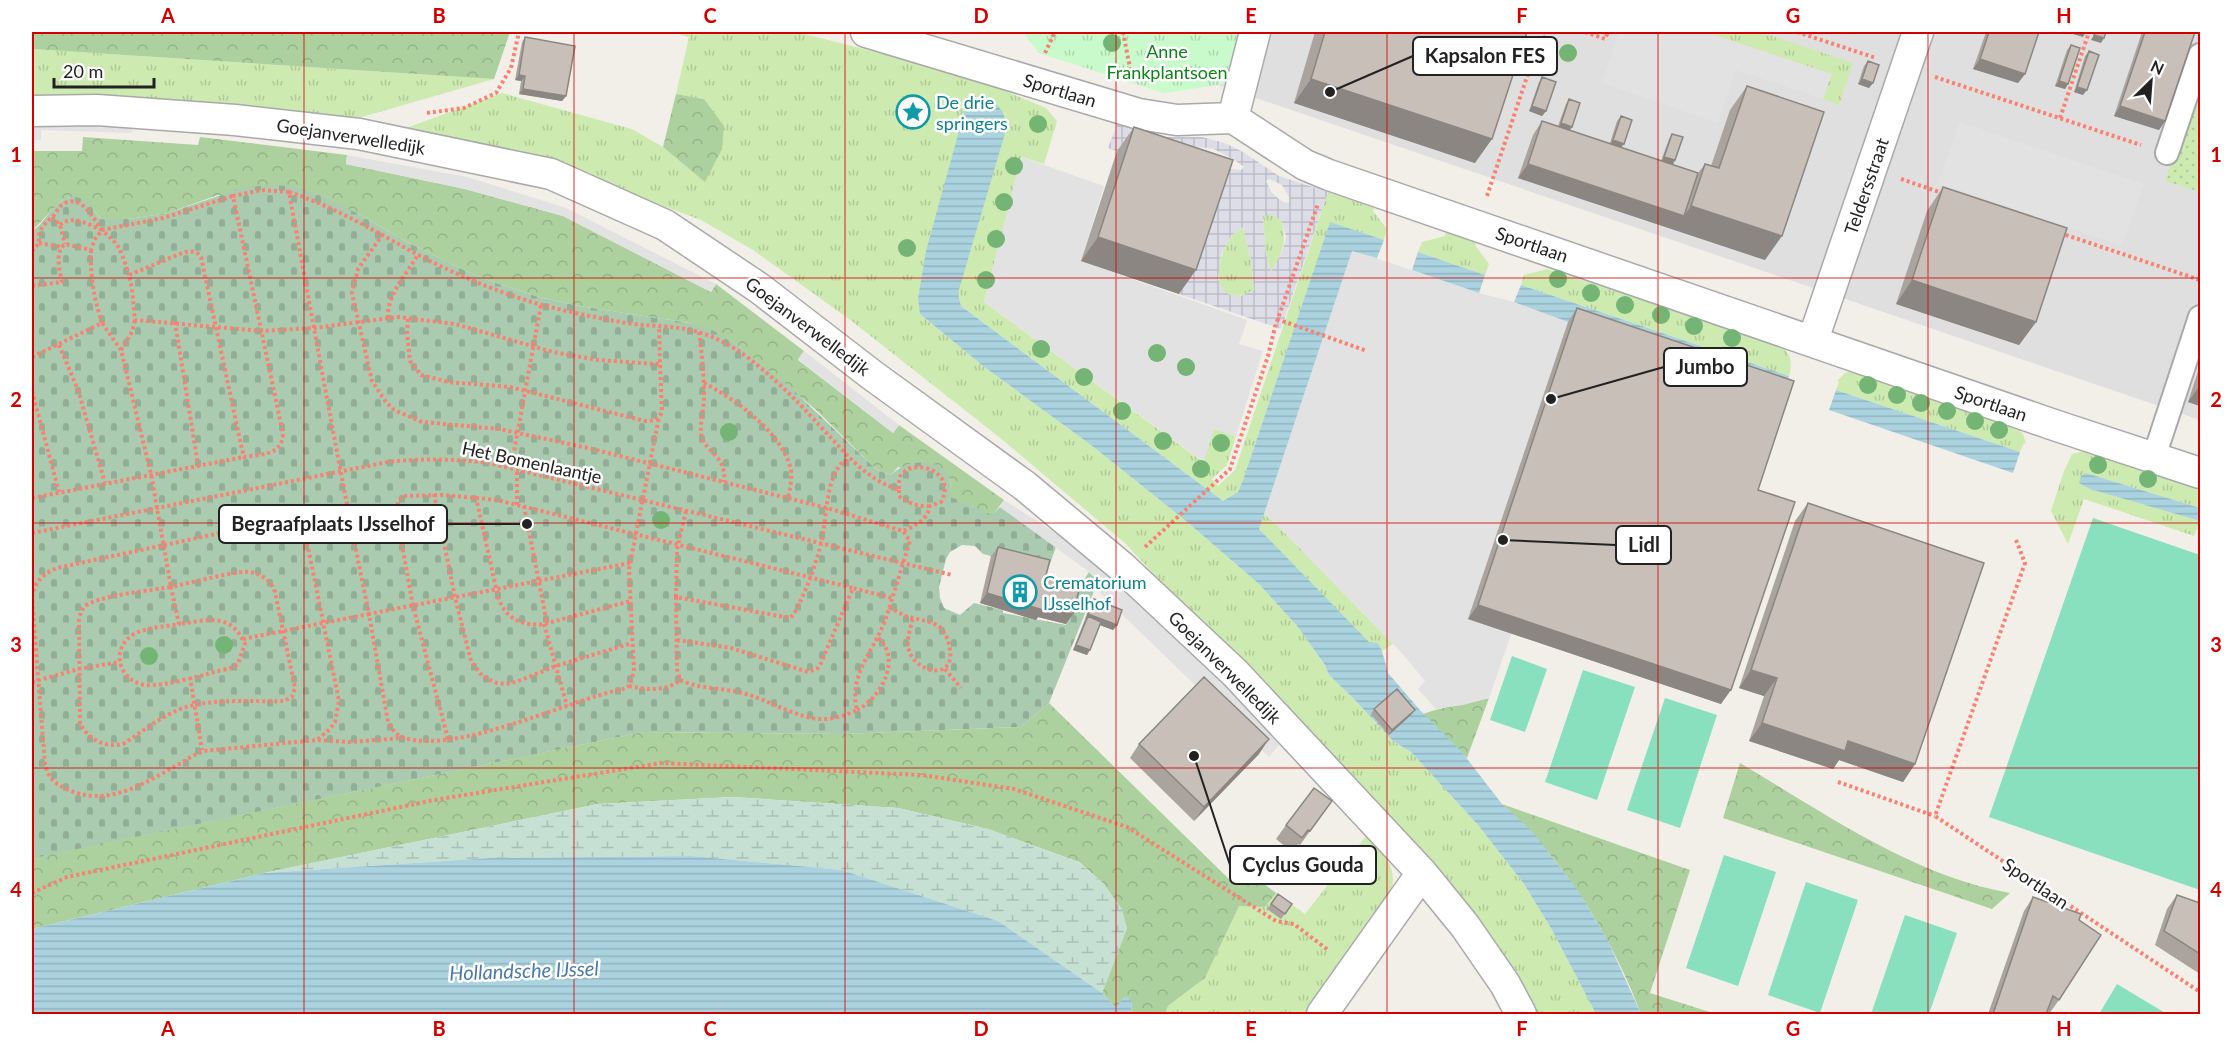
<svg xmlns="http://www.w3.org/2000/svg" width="2232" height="1046" font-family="Lato,sans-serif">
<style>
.residential{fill:#e0dfdf}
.grass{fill:url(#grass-tufts)}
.forest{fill:url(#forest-crowns)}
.wetland{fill:url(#wetland-marsh)}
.cemetery{fill:url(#cemetery-stones)}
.park{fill:url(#park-tufts)}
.garden{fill:url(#garden-dots)}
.pitch{fill:#88e0be}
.parking{fill:#e2e2e2}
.plaza{fill:url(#plaza-grid);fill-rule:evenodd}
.water{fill:url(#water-rules)}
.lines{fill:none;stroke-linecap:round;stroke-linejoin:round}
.pedestrian-casing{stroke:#a9a9a9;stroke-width:26}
.minor-casing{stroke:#a9a9a9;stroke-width:33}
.path{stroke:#fa8072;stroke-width:4;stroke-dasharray:3 3;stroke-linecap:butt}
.pedestrian{stroke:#fff;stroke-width:22}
.minor{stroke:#fff;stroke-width:30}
.tree{fill:#74b475}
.wall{fill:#aba49e}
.shaded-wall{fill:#8b8681}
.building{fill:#c7bfb8;stroke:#8b8681;stroke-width:1.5}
.grid{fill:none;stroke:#d40000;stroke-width:1.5;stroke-opacity:0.55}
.labels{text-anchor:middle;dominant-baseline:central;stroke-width:5;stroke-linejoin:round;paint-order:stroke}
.park-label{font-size:18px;fill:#0c8416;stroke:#fff}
.street-label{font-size:18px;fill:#222;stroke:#fff}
.culture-label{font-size:18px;fill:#0d838f;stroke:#fff;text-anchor:start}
.water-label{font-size:20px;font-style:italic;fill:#4a7aab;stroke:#fff}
.leader{fill:none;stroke:#222;stroke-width:2}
.callout-dot{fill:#222;stroke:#fff;stroke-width:2}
.callout{fill:#fff;stroke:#222;stroke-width:2}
.callout-label{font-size:20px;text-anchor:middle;font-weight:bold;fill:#222}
.neatline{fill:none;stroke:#d40000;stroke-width:2}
.grid-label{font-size:20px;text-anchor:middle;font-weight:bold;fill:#d40000}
</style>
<defs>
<pattern id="grass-tufts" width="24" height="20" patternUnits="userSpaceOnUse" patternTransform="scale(1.5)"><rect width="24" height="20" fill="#cdebb0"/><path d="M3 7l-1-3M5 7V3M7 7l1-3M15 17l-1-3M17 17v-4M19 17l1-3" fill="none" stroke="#b0c997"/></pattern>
<pattern id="forest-crowns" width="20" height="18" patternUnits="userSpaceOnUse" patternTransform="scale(1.5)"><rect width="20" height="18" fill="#add19e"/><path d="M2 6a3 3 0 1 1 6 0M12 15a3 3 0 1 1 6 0" fill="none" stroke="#95b388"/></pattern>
<pattern id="wetland-marsh" width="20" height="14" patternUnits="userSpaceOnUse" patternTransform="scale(1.5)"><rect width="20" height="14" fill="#c6e0d4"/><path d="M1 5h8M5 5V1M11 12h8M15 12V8" fill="none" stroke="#aac0b6"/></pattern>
<pattern id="cemetery-stones" width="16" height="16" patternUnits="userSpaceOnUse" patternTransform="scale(1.5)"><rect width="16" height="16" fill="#aacbaf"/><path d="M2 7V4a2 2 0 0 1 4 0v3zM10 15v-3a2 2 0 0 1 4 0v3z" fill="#92ae96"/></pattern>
<pattern id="park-tufts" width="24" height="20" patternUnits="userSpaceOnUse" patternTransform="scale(1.5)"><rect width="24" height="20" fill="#c8facc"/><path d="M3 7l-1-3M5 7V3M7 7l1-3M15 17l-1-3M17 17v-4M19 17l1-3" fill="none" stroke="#acd6af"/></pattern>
<pattern id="garden-dots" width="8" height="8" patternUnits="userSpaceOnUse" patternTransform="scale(1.5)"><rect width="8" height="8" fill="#cdebb0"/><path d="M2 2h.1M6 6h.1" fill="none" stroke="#b0c997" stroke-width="1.8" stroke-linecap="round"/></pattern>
<pattern id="plaza-grid" width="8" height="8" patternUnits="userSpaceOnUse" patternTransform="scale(1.5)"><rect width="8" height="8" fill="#dddde8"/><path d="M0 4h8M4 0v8" fill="none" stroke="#bdbdc7"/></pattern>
<pattern id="water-rules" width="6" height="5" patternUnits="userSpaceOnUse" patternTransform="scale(1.5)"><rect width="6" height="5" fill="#aad3df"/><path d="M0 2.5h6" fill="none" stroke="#92b5bf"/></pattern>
</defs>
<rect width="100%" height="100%" fill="#f2efe9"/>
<!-- residential -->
<path class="residential" d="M1029 32H2200V420L1127 54Z"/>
<!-- grass -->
<path class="grass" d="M671 32H797L891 56 1000 89 1046 108 1057 121 1044 164 1022 157 984 302 1203 462 1214 429 1236 436 1227 465 1212 479 1218 486 1235 470 1328 192 1374 208 1373 211 1387 229 1384 240 1330 223 1243 480 1238 492 1223 501 961 306 958 293 920 314 983 366 1091 445 1186 521 1259 584 1298 627 1325 665 1329 675 1354 699 1393 741 1411 752 1478 825 1524 884 1552 930 1596 1014H1528L1245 673 1126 544 999 437 849 319 753 250 701 220 601 183 395 132 502 93 632 129 663 147 705 181 704 99 676 94 689 37Z
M1705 32H1761L1853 63 1839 105 1823 99 1831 74Z
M32 49 494 79 348 121 308 113 32 99Z
M1263 215H1273L1282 222C1287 244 1282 253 1271 272L1266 254Z
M1243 227 1251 261 1254 290C1247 293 1238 298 1231 296 1209 288 1221 248 1232 236 1235 232 1239 229 1243 227Z
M1446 232 1476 242 1475 245 1489 264 1485 275 1418 252 1422 242 1445 236Z
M1547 269 1779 344C1791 354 1793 361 1789 376L1521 285 1524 275Z
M1859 369 2011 421 2023 434 2026 444 2024 443 2020 452 1836 390 1839 382 1837 381 1845 373Z
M2093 449 2200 487V508L2086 473 2091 489 2200 521 2194 536 2084 499 2068 544 2051 511 2064 471 2072 454Z
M1264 514 1280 528 1393 644 1382 651 1377 643H1369L1259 529Z
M1366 836C1387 858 1401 870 1388 901L1310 1014H1165L1168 1006 1205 978 1239 905 1265 907 1276 893 1305 914Z"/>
<!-- forest -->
<path class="forest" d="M32 32H510L494 79 32 49Z
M676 94 704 99 724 126 722 149 705 182 663 147Z
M83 137 198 145 200 137 347 155 346 164 465 189 563 216 711 292 716 284 804 351 798 360 893 433 899 425 1004 500 992 516 951 497 950 479 898 467 891 475 877 470 815 409 737 345 690 323 579 306 539 297 496 283 472 274 403 240 359 214 218 195 168 213 129 219H101L93 209 69 197 61 201 32 231V151H82Z
M1489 698 1467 758 1423 714C1444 706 1467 704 1489 698Z
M1049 703 1230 880 1243 868 1276 893 1265 907 1239 906 1205 978 1168 1006 1165 1014H1131L1132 1002 1124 998 1116 1008 1102 993 1127 928 1104 884 1079 862 988 829 898 808 732 797 598 804 264 873 32 929V858L643 732 842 734 1021 727Z
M1740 763C1825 813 1911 875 2010 893L1992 909 1723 818Z
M1502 804 1690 870 1650 993 1716 1014H1641C1611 935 1565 861 1502 804Z"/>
<!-- wetland -->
<path class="wetland" d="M732 797 898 808 988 829 1078 862 1104 884 1122 909 1127 928 1102 993 998 921 842 870 691 856 490 858 264 873 598 804Z"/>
<!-- cemetery -->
<path class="cemetery" d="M267 185 292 186 317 194 359 214 403 240 472 274 496 283 539 297 579 306 690 323 714 331 737 345 792 389 877 470 891 475C905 460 939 455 949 478 951 483 951 492 951 497L992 515 1000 507 1056 547 1048 569 983 554 975 546 962 545 950 552 946 559 939 587 940 598 944 608 960 615 974 603 1003 610V613L1066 625 1074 595 1089 572 1098 581 1049 703 1021 727 842 734 643 732 34 858 32 847V231C48 222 61 184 85 201 92 205 95 213 101 219H129L168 213 239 189Z"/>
<!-- park -->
<path class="park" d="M1026 32H1239L1224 84 1164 93 1039 53 1025 35Z"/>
<!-- garden -->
<path class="garden" d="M2200 76V192L2165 181Z"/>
<!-- pitch -->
<path class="pitch" d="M2093 518 2200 555V890L1989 817Z
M1512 656 1547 669 1525 732 1490 720Z
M1583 670 1635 687 1597 800 1545 782Z
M1665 698 1717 715 1680 828 1627 810Z
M1724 855 1776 872 1738 986 1686 968Z
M1806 882 1858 900 1820 1013 1768 995Z
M1905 915 1957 933 1929 1014H1871Z
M2117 984 2167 1014H2099Z"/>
<!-- parking -->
<path class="parking" d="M1619 32H1705L1832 74 1823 99 1736 70 1718 123 1601 83Z
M32 120 132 125V133L41 130V140H32Z
M1960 122 2144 184 2122 246 1938 183Z
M347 155 467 177 566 208 716 284 711 292 563 216 465 189 346 164Z
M1021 157 1104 186 1081 261 1247 320 1239 344 1263 351 1236 436 1214 429 1204 462 984 302Z
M1352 250 1479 293 1514 302 1568 322 1519 612 1489 698 1463 705 1436 709 1418 689 1425 681 1400 651 1280 528 1264 514Z
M804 351 899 425 893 433 798 359Z
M1004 500 1092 556 1283 740 1269 757 1094 587 1099 579 1000 507Z"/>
<!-- plaza -->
<path class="plaza" d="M1118 122 1166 137H1202L1225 143 1243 152 1279 176 1328 192 1281 329 1179 294 1216 184 1108 148ZM1184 145 1214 149 1236 161 1244 167 1241 170 1215 167ZM1269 179 1282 185 1289 197V202L1286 203 1280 200 1272 193 1266 181ZM1273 215 1282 222 1286 237 1282 252 1271 272 1266 254 1263 216ZM1243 227 1251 261 1254 290 1241 296 1230 295 1222 289 1218 279 1221 255 1231 236Z"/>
<!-- water -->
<path class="water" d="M985 97C1000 105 1006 113 1006 130L958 293 961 306 1223 501 1238 492 1243 480 1330 222 1384 240 1377 258 1352 251 1259 529 1369 642 1378 643 1382 651 1388 673 1419 709 1461 751 1502 804 1531 830 1577 889 1607 939 1641 1014H1596L1552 930 1524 884 1478 825 1411 752 1393 741 1354 699 1329 675 1325 665 1298 627 1259 584 1186 521 1091 445 983 366 920 314 918 298 926 251 965 109 972 101Z
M1418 252 1485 275 1479 293 1412 270Z
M1521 285 1789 376 1784 395 1568 322 1514 302Z
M1836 390 2020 452 2013 473 1829 410Z
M2086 473 2200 508V521L2090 489 2079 483 2081 476Z
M691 856 842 870 998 921 1102 993 1116 1008 1124 997H1128L1132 1002 1131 1014H32V929L264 873 490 858Z"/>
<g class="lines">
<!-- pedestrian casing -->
<g class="pedestrian-casing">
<path id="pedestrian" d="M2167 153 2200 55
M2154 457 2200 317"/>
</g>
<!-- minor casing -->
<g class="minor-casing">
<path id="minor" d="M866 32 1139 114 1177 120 1233 118 1305 165 1329 175 2060 427 2200 473
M32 111 97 110 235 120 359 134 551 174 665 225 759 288 872 375 1025 486 1122 567 1235 673 1422 873 1465 926 1505 984 1521 1014
M1233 118 1255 32
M1813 340 1918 32
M1322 1014 1422 873"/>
</g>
<!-- path -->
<path class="path" d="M1123 32 1132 78
M1585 32 1605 39 1608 32
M1797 32 1876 58
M1045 53 1055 32
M1935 77 2141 145
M427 113 464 108 496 93 511 68 519 32
M2060 118 2089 32
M1901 179 1942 193
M289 192C341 209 380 235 428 260 464 278 503 294 542 305 569 312 598 318 626 323 662 328 689 324 723 342 755 358 795 398 819 425 844 451 863 478 899 490 899 483 898 476 904 472 918 459 957 473 941 502L930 506C928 519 915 526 903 531
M1487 196 1535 53 1548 32
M52 217 60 225 65 244
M60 225C72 214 89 225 102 230
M2060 233 2200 280
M383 234 358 269 352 293 372 381 386 402 394 410 422 422 499 429 588 448 827 508 903 531 910 541C902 567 894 593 886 618 875 650 848 674 857 710 845 716 831 720 817 719 791 715 768 700 743 693 722 688 699 689 680 680L677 669 676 597
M39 243 61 247
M91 250C90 277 94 298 102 323
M32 251 39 243C38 229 43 226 53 216 57 212 59 206 65 203 84 195 94 221 103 231 109 237 115 241 119 248 123 256 126 266 129 275
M32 286 62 282C60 271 54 252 65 244L91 250 95 239 102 230 163 218 233 196
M388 318C387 293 407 275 418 254
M408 319 407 333 410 361 421 375 448 382 510 387 645 421C654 421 658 420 662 412L660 364
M1277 319 1367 351
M175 322 198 465
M699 332C702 354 704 375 704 397 704 408 700 423 701 434 704 453 727 454 724 482
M59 345 78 390 105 483
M121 350 132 332 135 320
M32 357 102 323 121 350 151 474 171 587C153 590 95 596 84 607 81 611 80 615 79 620L80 724C90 740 104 748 123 744 142 732 161 716 183 708 214 698 252 702 284 701L292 697 295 688 275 592C271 581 262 574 250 572 238 570 186 584 171 587L179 624C165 627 147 627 134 634 110 648 118 681 145 685 166 687 208 673 231 668L238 664 245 644C230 612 209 620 179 624
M704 383C735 399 783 433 791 470 792 480 790 489 788 498
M32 391 59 492
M511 468 541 305
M899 490V496C907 503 919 507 930 506
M434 494 455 597 471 661 483 677 497 683 505 684 516 682 556 666 632 643
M476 497 498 597C505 618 522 627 544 624L631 601
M32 498 244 457
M517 505V470
M524 506 547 623
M686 511 677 549 676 597 790 618 794 614C806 591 815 568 821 543 827 521 825 478 843 462L851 461
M272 522C287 523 302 533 308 547L339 701 335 722 330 729 317 740 214 750C200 750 193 756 181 763 146 782 109 808 69 790 55 784 49 779 45 765L32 598C33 583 44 573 57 568Z
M32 533 388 462C423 458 455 459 489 463L952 575
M2016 540 2025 563 1935 816 2200 992
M1145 547 1230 469 1268 356 1275 327 1318 204
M630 563 369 614 388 722C392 729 396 735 404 738 459 754 566 701 623 689L629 686 634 672 629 569 659 417
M889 607C894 610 900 613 905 616 917 620 931 620 941 628 945 633 948 639 949 645 959 684 911 673 908 646 907 636 911 627 913 618
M544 624 567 706
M243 639 369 614C340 474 315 333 289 192L262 190 233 196 283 434C282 456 261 454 244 457L241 445 201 257C196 250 190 251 182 253L129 275 132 289 135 320 261 331 314 328 398 317 455 324 553 352 598 360 655 364H660L659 326
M677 640 731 648 808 672 818 668 821 663 853 588 892 598
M945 669 961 688
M190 677 202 750
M32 682 79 669 120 662
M629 686C647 690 665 692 680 680
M857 710C881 698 903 658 877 637
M448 739 413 606 396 511 399 500 404 496 444 495 497 500 853 588
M318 740 349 742 403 738
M1838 782 1935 816
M32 893 67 877 434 800 661 763 922 775 1014 789 1127 827 1276 921 1294 924 1328 950"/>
<!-- pedestrian -->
<use href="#pedestrian" class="pedestrian"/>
<!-- minor -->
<use href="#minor" class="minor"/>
</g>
<!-- trees -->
<g class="tree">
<circle cx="1112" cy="43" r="9"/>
<circle cx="1568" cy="53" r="9"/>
<circle cx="1038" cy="124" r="9"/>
<circle cx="1014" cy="166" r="9"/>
<circle cx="1004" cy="202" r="9"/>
<circle cx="996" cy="239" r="9"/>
<circle cx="907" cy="248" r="9"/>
<circle cx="1558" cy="279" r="9"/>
<circle cx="986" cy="280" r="9"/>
<circle cx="1591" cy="293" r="9"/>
<circle cx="1625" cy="305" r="9"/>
<circle cx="1661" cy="315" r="9"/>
<circle cx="1694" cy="326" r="9"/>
<circle cx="1732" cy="338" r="9"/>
<circle cx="1041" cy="349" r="9"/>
<circle cx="1157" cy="353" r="9"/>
<circle cx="1186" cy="367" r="9"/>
<circle cx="1084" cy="377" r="9"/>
<circle cx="1868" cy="385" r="9"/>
<circle cx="1897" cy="395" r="9"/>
<circle cx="1921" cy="403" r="9"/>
<circle cx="1122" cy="411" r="9"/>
<circle cx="1947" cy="411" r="9"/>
<circle cx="1975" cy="421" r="9"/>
<circle cx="1999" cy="430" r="9"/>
<circle cx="729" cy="432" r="9"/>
<circle cx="1163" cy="441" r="9"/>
<circle cx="1221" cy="443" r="9"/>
<circle cx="2098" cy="465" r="9"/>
<circle cx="1201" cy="469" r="9"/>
<circle cx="2148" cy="479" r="9"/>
<circle cx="661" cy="520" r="9"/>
<circle cx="224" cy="645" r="9"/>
<circle cx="149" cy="656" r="9"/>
</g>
<!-- wall -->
<path class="wall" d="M1315 32H1527L1475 163 1294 103Z
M1986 32H2039L2025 74 2018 83 1973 69Z
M2142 32H2195L2165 121 2159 130 2114 116Z
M525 37 566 96 562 101 519 94 521 81 515 80 522 42Z
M2071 45 2068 84 2065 89 2055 86 2067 50Z
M2089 51 2083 95 2074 92 2085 56Z
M1868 61 1873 83 1869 88 1858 84 1864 66Z
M1542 77 1546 111 1542 116 1529 111 1539 82Z
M1747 86 1765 260 1518 178 1533 135 1542 121 1558 126 1566 104 1569 99 1570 130 1610 143 1617 121 1621 116V147L1661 161 1669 139 1672 134 1675 160 1673 165 1698 173 1705 164 1711 166 1730 110Z
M1134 127 1179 294 1081 261 1117 151Z
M1943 187 2036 322 2019 345 1896 304 1927 211Z
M1577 308 1758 490 1721 704 1468 619 1568 322Z
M2200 365V406L2188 402Z
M1808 503 1915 764 1903 782 1839 760 1833 769 1749 741 1764 696 1739 688 1795 521Z
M998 547 1046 575 1051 579 1066 624 1038 617 1036 620 980 603 991 556Z
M1094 599 1117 625 1113 630 1100 625 1087 655 1073 650 1085 619 1090 604Z
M1374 709 1411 715 1389 735 1371 714Z
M1139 744 1259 754 1194 821 1130 758Z
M1332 801 1300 845 1298 844 1292 852 1276 839 1286 825Z
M1267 848 1292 867 1281 882 1256 863Z
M2177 895 2200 903V974L2155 945 2167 909Z
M2033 897 2059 1000 2049 1014 2047 1013 2046 1014H1988L2024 911Z
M1271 904H1292L1281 919 1267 909Z"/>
<!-- shaded-wall -->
<path class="shaded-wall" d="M2074 32H2086L2083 37 2073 34Z
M2094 35 2104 38 2101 43 2091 40Z
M1980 59 2025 74 2018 83 1973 69Z
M519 75 525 76 521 81 515 80Z
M1311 79 1492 139 1475 163 1294 103Z
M1862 79 1873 83 1869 88 1858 84Z
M2059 81 2068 84 2065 89 2055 86Z
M2077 87 2087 90 2083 95 2074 92Z
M523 89 566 96 562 101 519 94Z
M1532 106 1546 111 1542 116 1529 111Z
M2120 106 2165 121 2159 130 2114 116Z
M1561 123 1572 127 1569 132 1558 128Z
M1613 140 1624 144 1620 149 1609 145Z
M1664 157 1675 160 1672 165 1661 162Z
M1528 164 1684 216 1691 206 1782 236 1765 260 1518 178Z
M1098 237 1196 270 1179 294 1081 261Z
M1912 280 2036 322 2019 345 1896 304Z
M2198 388 2200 389V406L2188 402Z
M987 593 1043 607 1073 614 1066 624 1038 617 1036 620 980 603Z
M1478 605 1731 690 1721 704 1468 619Z
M1088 614 1117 625 1113 630 1086 620 1088 616 1085 619Z
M1076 645 1090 650 1087 655 1073 650Z
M1751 670 1777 678 1764 696 1739 688Z
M1415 710 1411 715 1389 735 1392 730Z
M1762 723 1848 741 1915 764 1903 782 1839 760 1833 769 1749 741Z
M1269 739 1259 754 1194 821 1204 807Z"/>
<!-- building -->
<path class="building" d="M1325 32H1527L1492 139 1311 79Z
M1989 32H2039L2025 74 1980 59Z
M2095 32H2106L2104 38 2094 35Z
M2145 32H2195L2165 121 2120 106Z
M525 37 575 46 566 96 523 89 525 76 519 75Z
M2071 45 2080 48 2068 84 2059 81Z
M2089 51 2099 55 2087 90 2077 87Z
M1868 61 1879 65 1873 83 1862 79Z
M1542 77 1556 82 1546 111 1532 106Z
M1747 86 1824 112 1782 236 1691 206 1705 164 1719 168Z
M1569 99 1580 103 1572 127 1561 123Z
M1621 116 1632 120 1624 144 1613 140Z
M1542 121 1698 173 1684 216 1528 164Z
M1134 127 1233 160 1196 270 1098 237Z
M1672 134 1683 137 1675 160 1664 157Z
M1943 187 2067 228 2036 322 1912 280Z
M1577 308 1794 381 1758 490 1795 502 1731 690 1478 605Z
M1808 503 1984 563 1915 764 1848 741 1845 751 1762 723 1777 678 1751 670Z
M998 547 1050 560 1046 575 1051 576V579L1080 586 1073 614 1043 607V610L987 593Z
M1094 599 1122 610 1117 625 1088 614Z
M1088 616 1101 622 1090 650 1076 645Z
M1204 677 1269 739 1204 807 1139 744Z
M1397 689 1415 710 1392 730 1374 709Z
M1314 788 1332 801 1310 831 1308 830 1302 838 1286 825Z
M1278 894 1292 904 1285 914 1271 904Z
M2177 895 2200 903V954L2164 931Z
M2033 897 2081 914 2079 920 2101 935 2059 1000 2053 996 2046 1014H1993Z"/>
<!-- grid -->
<path class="grid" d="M304 32V1014M574 32V1014M845 32V1014M1116 32V1014M1387 32V1014M1658 32V1014M1928 32V1014M32 278H2200M32 523H2200M32 768H2200"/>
<!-- icons -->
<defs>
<g id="sight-ring" transform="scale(1.725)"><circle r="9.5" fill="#fff" stroke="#0f9aa8" stroke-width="1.5"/><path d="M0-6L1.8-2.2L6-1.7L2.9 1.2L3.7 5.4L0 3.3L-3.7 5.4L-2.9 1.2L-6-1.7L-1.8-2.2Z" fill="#0f9aa8"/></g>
<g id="building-ring" transform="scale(1.725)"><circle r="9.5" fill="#fff" stroke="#0f9aa8" stroke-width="1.5"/><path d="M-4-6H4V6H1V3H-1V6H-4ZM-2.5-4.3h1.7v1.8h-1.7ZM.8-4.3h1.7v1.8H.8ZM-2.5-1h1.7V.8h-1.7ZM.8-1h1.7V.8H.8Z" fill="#0f9aa8"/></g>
</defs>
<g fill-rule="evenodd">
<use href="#sight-ring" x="913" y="112"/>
<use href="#building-ring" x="1020" y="592"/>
</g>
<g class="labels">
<!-- park labels -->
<g class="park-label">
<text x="1167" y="51">Anne<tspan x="1167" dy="21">Frankplantsoen</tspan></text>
</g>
<!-- street labels -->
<g class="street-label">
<text transform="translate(1060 90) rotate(17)">Sportlaan</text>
<text transform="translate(351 136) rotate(9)">Goejanverwelledijk</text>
<text transform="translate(1866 186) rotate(-71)">Teldersstraat</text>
<text transform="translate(1532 244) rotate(19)">Sportlaan</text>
<text transform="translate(808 326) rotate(37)">Goejanverwelledijk</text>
<text transform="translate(1991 403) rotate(19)">Sportlaan</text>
<text transform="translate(532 462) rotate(12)">Het Bomenlaantje</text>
<text transform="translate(1225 667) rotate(45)">Goejanverwelledijk</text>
<text transform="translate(2036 883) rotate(34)">Sportlaan</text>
</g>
<!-- culture labels -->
<g class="culture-label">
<text x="936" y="102">De drie<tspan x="936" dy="21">springers</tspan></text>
<text x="1043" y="582">Crematorium<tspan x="1043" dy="21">IJsselhof</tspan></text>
</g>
<!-- water labels -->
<g class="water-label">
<text transform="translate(524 970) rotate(-2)">Hollandsche IJssel</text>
</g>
</g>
<!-- callouts -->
<path class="leader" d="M1330 92L1413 56M1551 399L1664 367M527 524L447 524M1503 540L1616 545M1194 756L1230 865"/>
<g class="callout-dot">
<circle cx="1330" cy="92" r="6"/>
<circle cx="1551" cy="399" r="6"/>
<circle cx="527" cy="524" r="6"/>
<circle cx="1503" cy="540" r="6"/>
<circle cx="1194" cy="756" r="6"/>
</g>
<g class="callout">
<rect x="1413" y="37" width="144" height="38" rx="6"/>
<rect x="1664" y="348" width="83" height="38" rx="6"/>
<rect x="219" y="505" width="228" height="38" rx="6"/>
<rect x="1616" y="526" width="55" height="38" rx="6"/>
<rect x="1230" y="846" width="146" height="38" rx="6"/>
</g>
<g class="callout-label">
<text x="1485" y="63">Kapsalon FES</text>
<text x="1705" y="374">Jumbo</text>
<text x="333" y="531">Begraafplaats IJsselhof</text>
<text x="1644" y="552">Lidl</text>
<text x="1303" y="872">Cyclus Gouda</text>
</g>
<!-- border -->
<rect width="2232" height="1046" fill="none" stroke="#ffffff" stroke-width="66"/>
<!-- north arrow -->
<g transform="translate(2151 81) rotate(25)" stroke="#ffffff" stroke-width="4.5" paint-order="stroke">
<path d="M0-4.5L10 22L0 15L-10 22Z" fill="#222222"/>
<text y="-9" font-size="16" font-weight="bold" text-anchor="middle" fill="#222222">N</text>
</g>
<!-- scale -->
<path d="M54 78v9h100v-9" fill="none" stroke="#222222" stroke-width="3"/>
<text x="63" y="78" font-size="18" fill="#222222" stroke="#ffffff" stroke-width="4.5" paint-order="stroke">20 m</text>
<rect x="33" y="33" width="2166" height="980" class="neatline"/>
<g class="grid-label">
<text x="168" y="23">A</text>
<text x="439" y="23">B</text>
<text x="710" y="23">C</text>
<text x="981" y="23">D</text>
<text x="1251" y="23">E</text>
<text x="1522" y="23">F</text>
<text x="1793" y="23">G</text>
<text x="2064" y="23">H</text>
<text x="16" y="162">1</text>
<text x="2216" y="162">1</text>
<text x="16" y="407">2</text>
<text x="2216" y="407">2</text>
<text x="16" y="652">3</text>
<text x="2216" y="652">3</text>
<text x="16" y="897">4</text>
<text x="2216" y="897">4</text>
<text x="168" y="1036">A</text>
<text x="439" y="1036">B</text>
<text x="710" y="1036">C</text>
<text x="981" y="1036">D</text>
<text x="1251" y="1036">E</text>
<text x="1522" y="1036">F</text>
<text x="1793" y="1036">G</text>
<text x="2064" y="1036">H</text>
</g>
</svg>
